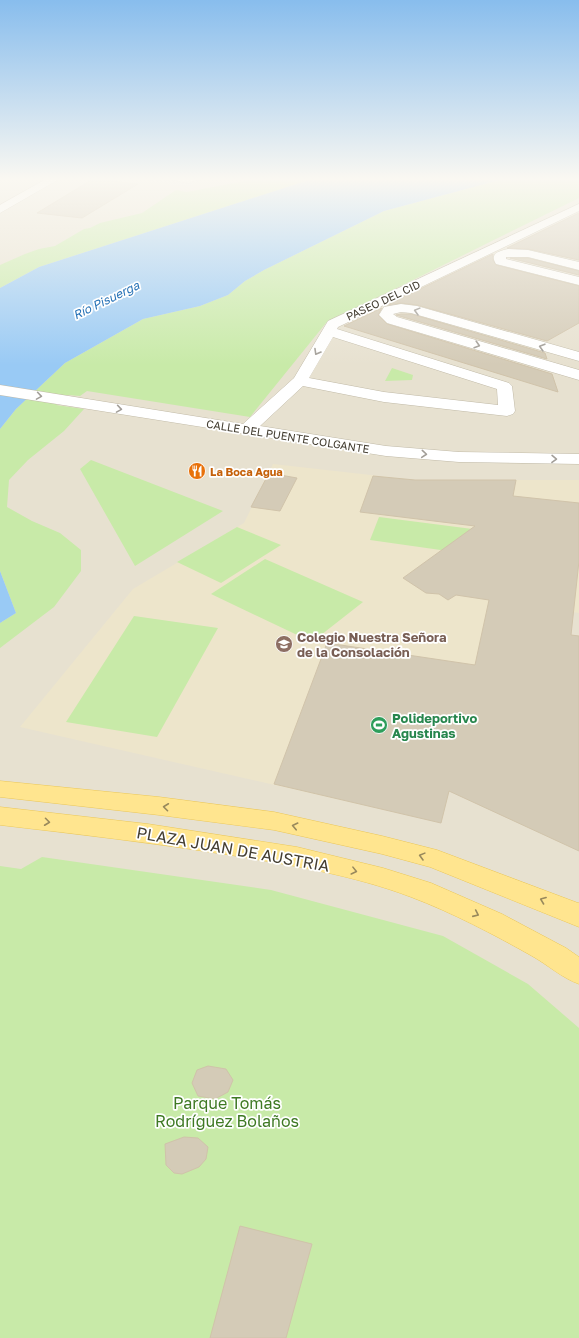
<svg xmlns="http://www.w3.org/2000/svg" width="579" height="1338" font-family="'Golos Text',sans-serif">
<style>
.residential{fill:#e7e1d0}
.education{fill:#ede5cb}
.green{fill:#c8eaa8}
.parking{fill:#e2e0db}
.water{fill:#99caf5}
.building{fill:#d4cbb7;stroke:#d0c3aa}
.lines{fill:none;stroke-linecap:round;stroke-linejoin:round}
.minor-casing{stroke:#c1baa7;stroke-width:1}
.major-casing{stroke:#ebc758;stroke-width:1}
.minor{fill:#fff;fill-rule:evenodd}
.major{fill:#ffe58f;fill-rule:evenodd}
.oneway{stroke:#a29e98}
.oneway2{stroke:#98895c}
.labels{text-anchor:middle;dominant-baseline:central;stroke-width:3.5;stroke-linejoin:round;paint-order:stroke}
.far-street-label{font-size:11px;fill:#443e32;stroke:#fff}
.far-food-label{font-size:11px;font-weight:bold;fill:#c56008;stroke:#fff;text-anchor:start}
.far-water-label{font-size:12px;font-style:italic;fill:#2571b6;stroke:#fff}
.education-label{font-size:13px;font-weight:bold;fill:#785e54;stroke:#fff;text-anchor:start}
.leisure-label{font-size:13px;font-weight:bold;fill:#27864d;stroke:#fff;text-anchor:start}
.near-street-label{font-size:16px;fill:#443e32;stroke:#fff}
.near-park-label{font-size:16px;fill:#3e7923;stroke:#fff}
</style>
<rect width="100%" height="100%" fill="#f3efe2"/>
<!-- residential -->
<path class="residential" d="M0 178H579V1338H0Z"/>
<!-- education -->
<path class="education" d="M273 464 415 480H579V613L490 600 475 665 449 791 441 823 20 727 133 589 244 523Z"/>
<!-- green -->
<path class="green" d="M260 178H315L39 267 0 288V265L25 254 39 249 55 246 84 229 90 228 100 223 142 213 176 190 187 192Z
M507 178H579V198L326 323 250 417 87 391 80 396 68 395 56 405 84 409 64 431 28 460 9 480 7 507 32 521 60 533 81 550V571L54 607 0 648V623L16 613 0 571V429L16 409 65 363 143 319 200 306 228 295 245 281 264 270 384 211Z
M392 368 413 375 412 380 385 381Z
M91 460 223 511 135 566 80 469Z
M379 517 488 531 483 556 370 540Z
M237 527 281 545 221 583 177 562Z
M265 559 363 602 312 642 211 594Z
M134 616 218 628 157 737 66 722Z
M42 857 271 890 443 936 528 984 579 1028V1338H0V866L21 869Z"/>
<!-- parking -->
<path class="parking" d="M130 178H204L188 187Z"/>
<!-- water -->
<path class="water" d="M315 178H507L384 211 264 270 245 281 228 295 200 306 143 319 65 363 16 409 0 429V288L39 267Z
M0 571 16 613 0 623Z"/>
<!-- building -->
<path class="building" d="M93 179 138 184 82 218 37 213Z
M579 213V260L528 249 507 248Z
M493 254V260L496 265 579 286V323L547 341 417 305 401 303 387 305Z
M510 258H528L579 271V275Z
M382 308 378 315 387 324 552 374 558 392 344 326Z
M401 314H411L545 353 547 359 396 315Z
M269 473 297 478 280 511 251 507Z
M373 476 415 480H516L513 496 579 503V561L571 635 579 636V851L449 791 441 823 274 784 327 643 475 665 489 600 456 595 448 600 439 594 426 593 403 578 475 526 360 512Z
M208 1066 226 1069 233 1080 228 1092 215 1099 198 1096 192 1083 197 1070Z
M184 1137 198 1138 208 1147 206 1159 199 1167 182 1174 174 1173 166 1165 165 1144Z
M240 1226 312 1244 286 1338H210Z"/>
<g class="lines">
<!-- minor casing -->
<g class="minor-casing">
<path id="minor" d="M48 178H61L0 213V205Z
M171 178H193L194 180 189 183 172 180Z
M579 204V211L338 327 337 329 509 383 512 386 515 411 513 414 507 416 384 402 303 386 260 426 386 446 459 452 579 454V464L459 462 386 456 0 395V385L243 424 294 378 328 321ZM333 337 497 389 498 405 384 392 309 378Z
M508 249 528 250 579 262V270L528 257H506V259L579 277V285L496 264C489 253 500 251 508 249Z
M401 304 417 306 579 352V361L411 313 401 312 393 314 397 317 579 370V380L387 323 379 315 384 307Z"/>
</g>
<!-- major casing -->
<g class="major-casing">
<path id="major" d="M0 781 159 797 274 812 382 836 437 850 578 903H579V927L430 867 382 854 274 830 159 815 0 797Z
M0 807 148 824 297 847 383 868 431 883 502 914 566 948 579 957V984C562 978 548 965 532 956 493 934 453 913 411 897 353 875 291 865 230 855 154 843 77 834 0 825Z"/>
</g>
<!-- minor -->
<use href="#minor" class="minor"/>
<!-- major -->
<use href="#major" class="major"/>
</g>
<!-- one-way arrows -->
<defs><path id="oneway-chevron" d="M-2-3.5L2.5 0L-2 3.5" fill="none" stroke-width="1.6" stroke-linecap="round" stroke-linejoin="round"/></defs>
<g class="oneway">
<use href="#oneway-chevron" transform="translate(417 311) rotate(-165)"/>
<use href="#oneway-chevron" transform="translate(477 345) rotate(17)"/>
<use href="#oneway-chevron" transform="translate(542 347) rotate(-164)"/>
<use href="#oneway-chevron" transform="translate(317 352) rotate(120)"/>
<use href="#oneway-chevron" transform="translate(39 396) rotate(9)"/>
<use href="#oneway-chevron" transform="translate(119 409) rotate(9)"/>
<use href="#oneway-chevron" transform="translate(424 454) rotate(5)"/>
<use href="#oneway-chevron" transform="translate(554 459) rotate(1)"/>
</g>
<g class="oneway2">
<use href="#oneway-chevron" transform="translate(166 807) rotate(-173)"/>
<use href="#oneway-chevron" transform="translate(47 822) rotate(7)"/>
<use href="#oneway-chevron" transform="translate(295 826) rotate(-167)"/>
<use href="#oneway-chevron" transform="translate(422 856) rotate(-165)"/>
<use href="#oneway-chevron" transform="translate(354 871) rotate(14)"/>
<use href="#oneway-chevron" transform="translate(543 900) rotate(-159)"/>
<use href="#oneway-chevron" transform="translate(476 914) rotate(24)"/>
</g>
<!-- sky -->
<linearGradient id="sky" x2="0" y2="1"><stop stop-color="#88bded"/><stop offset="0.49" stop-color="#faf8f2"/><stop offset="1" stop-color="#faf8f2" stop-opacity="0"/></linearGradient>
<rect width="579" height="365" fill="url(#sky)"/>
<!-- icons -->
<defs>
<g id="restaurant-disc" transform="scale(0.9)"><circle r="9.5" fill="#e8710a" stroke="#fff"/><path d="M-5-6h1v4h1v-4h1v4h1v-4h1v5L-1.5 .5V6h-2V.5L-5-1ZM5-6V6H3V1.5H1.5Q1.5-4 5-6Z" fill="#fff"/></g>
<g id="school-disc" transform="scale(0.9)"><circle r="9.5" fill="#8d6e63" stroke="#fff"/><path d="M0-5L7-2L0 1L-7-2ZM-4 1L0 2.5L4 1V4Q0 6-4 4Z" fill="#fff"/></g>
<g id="stadium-disc" transform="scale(0.9)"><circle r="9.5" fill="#2e9e5b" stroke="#fff"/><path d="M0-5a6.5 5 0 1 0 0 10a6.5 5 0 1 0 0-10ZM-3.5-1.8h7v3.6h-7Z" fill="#fff"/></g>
</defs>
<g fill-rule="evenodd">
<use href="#restaurant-disc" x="197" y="471"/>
<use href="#school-disc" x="284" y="644"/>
<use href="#stadium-disc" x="379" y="725"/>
</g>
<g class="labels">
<!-- far-street labels -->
<g class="far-street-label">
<text transform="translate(383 300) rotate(-25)">PASEO DEL CID</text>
<text transform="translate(288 436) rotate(9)">CALLE DEL PUENTE COLGANTE</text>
</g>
<!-- far-food labels -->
<g class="far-food-label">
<text x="210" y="471">La Boca Agua</text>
</g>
<!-- far-water labels -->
<g class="far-water-label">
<text transform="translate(106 300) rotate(-26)">Río Pisuerga</text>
</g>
<!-- education labels -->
<g class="education-label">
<text x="297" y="637">Colegio Nuestra Señora<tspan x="297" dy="15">de la Consolación</tspan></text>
</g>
<!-- leisure labels -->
<g class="leisure-label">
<text x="392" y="718">Polideportivo<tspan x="392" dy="15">Agustinas</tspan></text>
</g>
<!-- near-street labels -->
<g class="near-street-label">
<text transform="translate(233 849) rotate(10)">PLAZA JUAN DE AUSTRIA</text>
</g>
<!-- near-park labels -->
<g class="near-park-label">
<text x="227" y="1103">Parque Tomás<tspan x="227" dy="18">Rodríguez Bolaños</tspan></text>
</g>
</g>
</svg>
